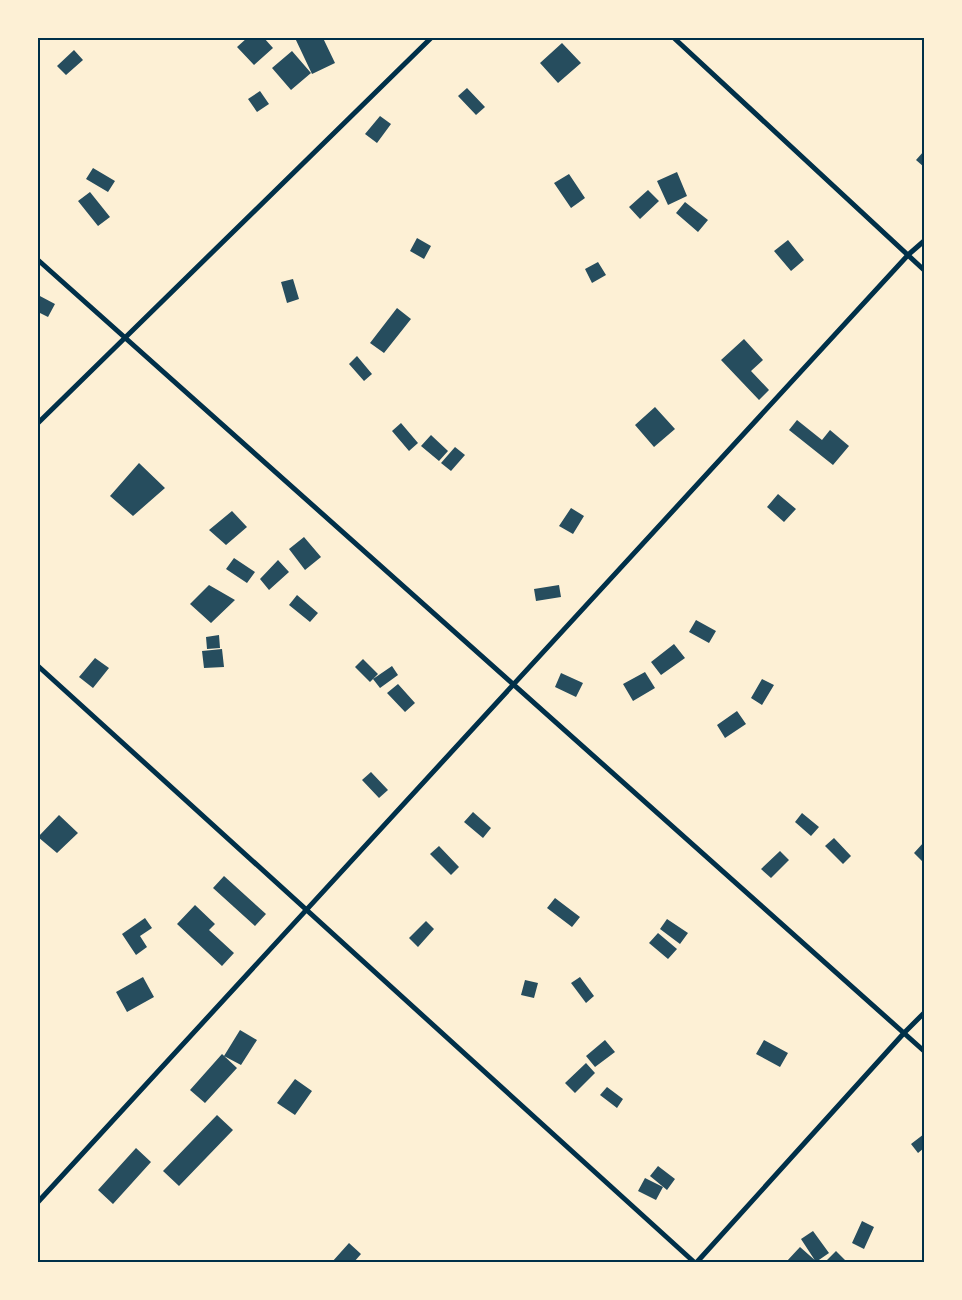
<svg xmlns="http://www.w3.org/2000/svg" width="962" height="1300" font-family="'Noto Sans',sans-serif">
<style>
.building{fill:#264d5e}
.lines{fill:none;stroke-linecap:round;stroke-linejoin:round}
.minor{stroke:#003049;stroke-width:5}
.neatline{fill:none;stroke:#003049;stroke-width:2}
</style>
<rect width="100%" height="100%" fill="#fdf0d5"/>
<!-- building -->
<path class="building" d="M247 38H264L273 48 254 65 237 47Z
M295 38H323L335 63 312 74Z
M562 43 581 63 558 83 540 63Z
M74 50 83 60 66 75 57 66Z
M292 51 311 73 291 90 272 68Z
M467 88 485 107 476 115 458 96Z
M260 91 269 104 257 112 248 99Z
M380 116 391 124 377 143 365 134Z
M924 151V167L916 160Z
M93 168 115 181 108 192 86 179Z
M677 172 687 196 668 205 657 181Z
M569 174 585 198 571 208 554 183Z
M648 190 659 201 640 219 629 207Z
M90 192 110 217 98 226 78 201Z
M685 202 708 220 698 232 676 213Z
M417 238 431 246 424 259 410 251Z
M788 240 804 260 791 271 774 251Z
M598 262 606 275 592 283 585 269Z
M293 279 299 299 287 303 281 282Z
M38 295 55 304 48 317 38 312Z
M397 308 411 319 384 353 370 343Z
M744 339 763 360 751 371 769 390 759 400 721 360Z
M357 356 372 374 364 381 349 364Z
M655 407 675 429 654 447 635 425Z
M797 420 822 440 830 430 849 446 833 465 789 430Z
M401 423 418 443 409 451 392 431Z
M431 435 448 451 439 461 421 446Z
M455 447 465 455 451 471 441 463Z
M139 463 165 488 133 516 110 496Z
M778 494 796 509 784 522 767 507Z
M571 508 584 516 573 534 559 526Z
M232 511 247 527 226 545 209 530Z
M304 537 321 557 305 570 289 549Z
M234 558 255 572 247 583 226 569Z
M278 560 289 572 269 590 260 579Z
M209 585 235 600 211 623 190 604Z
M559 585 561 597 536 601 534 589Z
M297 595 318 613 310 622 289 605Z
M696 620 716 631 709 643 689 632Z
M219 635 220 648 207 649 206 637Z
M674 644 685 658 661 675 651 662Z
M222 649 224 667 204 668 202 651Z
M95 658 109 668 93 688 79 677Z
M363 659 378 674 370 682 355 667Z
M392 666 398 675 380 688 373 679Z
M645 672 655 688 633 701 623 684Z
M561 673 583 683 576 697 555 687Z
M762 679 774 685 762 705 751 698Z
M398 684 415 703 405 712 387 693Z
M737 711 746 724 725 738 717 725Z
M371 772 388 790 379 798 362 780Z
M473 812 491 828 483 838 464 822Z
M802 813 819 827 811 836 795 822Z
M59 815 78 833 57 853 38 837Z
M834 838 851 856 843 864 825 846Z
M924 842V863L914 853Z
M439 846 459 867 451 875 430 854Z
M780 851 789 860 771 878 761 869Z
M224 876 266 914 255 926 213 888Z
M555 898 580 917 572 927 547 908Z
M195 905 215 924 209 930 234 953 222 966 177 924Z
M145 918 152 928 140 936 147 947 136 955 122 934Z
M667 919 688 933 680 944 660 929Z
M426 921 434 929 418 947 409 938Z
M658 933 677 949 668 959 649 943Z
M143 977 154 997 127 1012 116 992Z
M580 977 594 996 586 1003 571 983Z
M525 980 538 983 534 998 521 995Z
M240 1030 257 1040 241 1065 224 1056Z
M605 1040 615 1052 595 1067 586 1056Z
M764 1040 788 1053 780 1067 756 1054Z
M222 1054 237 1068 205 1103 190 1090Z
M586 1063 595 1073 575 1093 565 1083Z
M295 1079 312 1091 295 1115 277 1103Z
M607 1087 623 1099 617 1108 600 1095Z
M217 1115 233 1130 179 1186 163 1171Z
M924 1134V1148L918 1153 911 1144Z
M136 1148 151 1162 113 1204 98 1190Z
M658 1166 675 1179 667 1190 650 1176Z
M645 1178 663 1187 656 1200 638 1191Z
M862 1221 874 1227 864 1249 852 1243Z
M813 1231 829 1253 816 1262 801 1239Z
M349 1243 361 1254 354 1262H332Z
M800 1247 817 1262H786Z
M836 1251 847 1262H825Z"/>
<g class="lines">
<!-- minor -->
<path class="minor" d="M674 38 924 270
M38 260 924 1051
M38 423 431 38
M38 666 694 1262
M38 1202 908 255 924 241
M697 1262 904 1033 924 1013"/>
</g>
<!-- border -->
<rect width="962" height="1300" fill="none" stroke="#fdf0d5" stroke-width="78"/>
<rect x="39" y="39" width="884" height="1222" class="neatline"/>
</svg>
